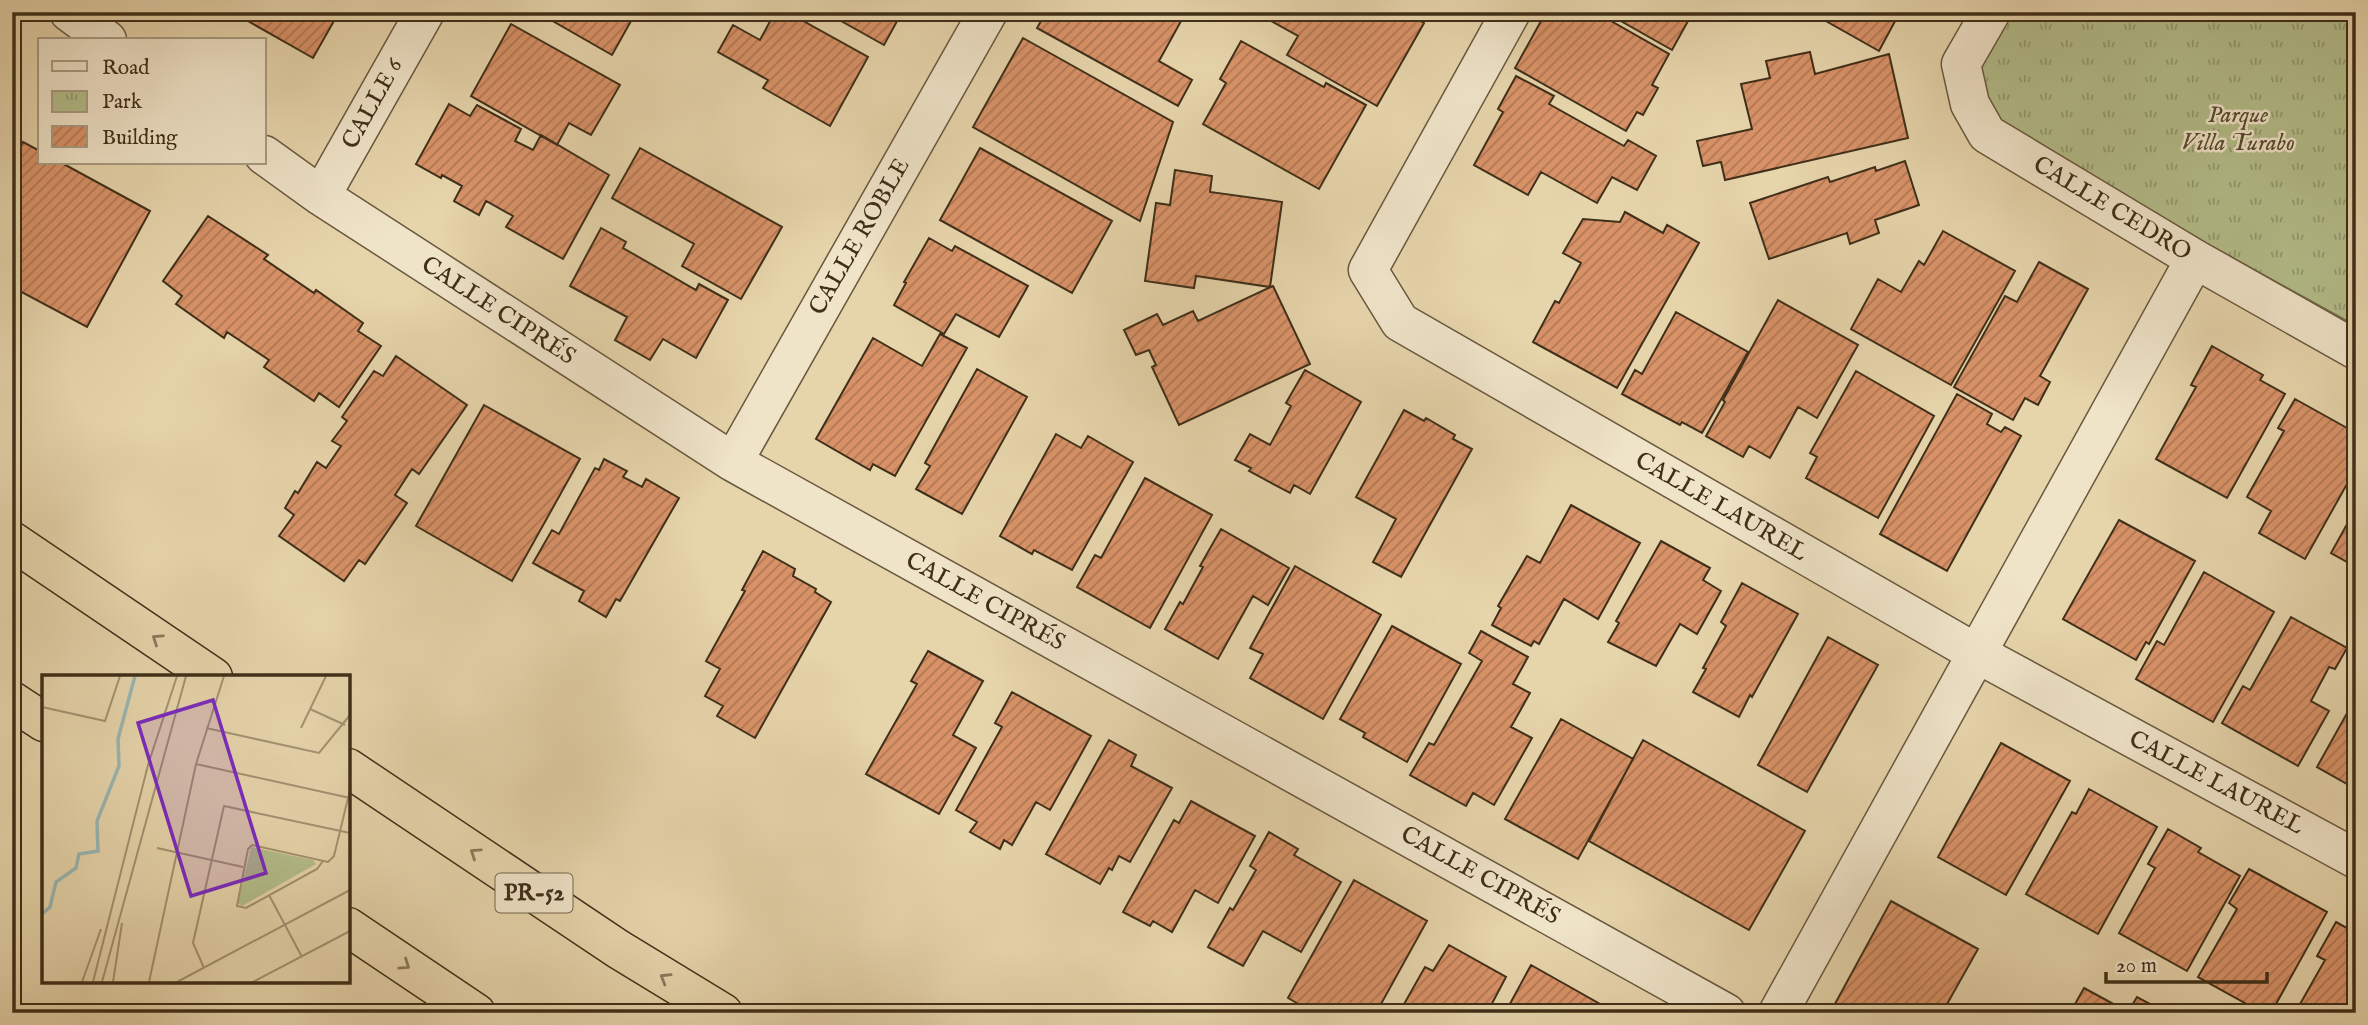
<svg xmlns="http://www.w3.org/2000/svg" width="2368" height="1025" font-family="'IM FELL English',serif">
<style>
.park{fill:url(#park-tufts);stroke:#797652;stroke-width:2}
.building{fill:url(#building-hatch);stroke:#3f2f19;stroke-width:2}
.lines{fill:none;stroke-linecap:round;stroke-linejoin:round}
.minor-casing{stroke:#69583e;stroke-width:41}
.highway-casing{stroke:#3f2f19;stroke-width:41}
.minor{stroke:#efe3c8;stroke-width:38}
.highway{stroke:#e6d4ab;stroke-width:38}
.oneway{stroke:#8a795b}
.labels{text-anchor:middle;dominant-baseline:central;stroke-width:5;stroke-linejoin:round;paint-order:stroke}
.shield{fill:#efe3c8;stroke:#74654e;stroke-width:2}
.shield-label{font-size:23px;font-weight:bold;fill:#3f2f19}
.street-label{font-size:24px;fill:#3f2f19;stroke:#efe3c8}
.park-label{font-size:24px;font-style:italic;fill:#564b30;stroke:#efe3c8}
.inset-river{fill:none;stroke:#99b6b3;stroke-width:3.5}
.inset-road{fill:none;stroke:#a39271;stroke-width:2}
.view{fill:#7b2cbf;fill-opacity:0.15;stroke:#7b2cbf;stroke-width:3.5}
.inset-edge{fill:none;stroke:#3f2f19;stroke-width:3.5}
</style>
<defs>
<pattern id="park-tufts" width="24" height="20" patternUnits="userSpaceOnUse" patternTransform="scale(1.75)"><rect width="24" height="20" fill="#b3bd8a"/><path d="M3 7l-1-3M5 7V3M7 7l1-3M15 17l-1-3M17 17v-4M19 17l1-3" fill="none" stroke="#939a70"/></pattern>
<pattern id="building-hatch" width="6" height="6" patternUnits="userSpaceOnUse" patternTransform="scale(1.75)"><rect width="6" height="6" fill="#d99268"/><path d="M-1 1l2-2M0 6l6-6M5 7l2-2" fill="none" stroke="#b17855"/></pattern>
</defs>
<rect width="100%" height="100%" fill="#e6d4ab"/>
<filter id="stains"><feTurbulence type="fractalNoise" baseFrequency=".00286" numOctaves="4"/><feColorMatrix values="0 0 0 0 .2 0 0 0 0 .09 0 0 0 0 .02 0 0 0 .5 -.17"/></filter>
<radialGradient id="worn" r=".72"><stop offset=".6" stop-color="#630" stop-opacity="0"/><stop offset="1" stop-color="#630" stop-opacity=".3"/></radialGradient>
<!-- park -->
<path class="park" d="M2011 12H2356V326L2004 132 1978 91 1981 64Z"/>
<!-- building -->
<path class="building" d="M232 12H339L313 58Z
M537 12H636L612 55Z
M775 12H787L868 57 830 126 763 88 768 80 718 52 733 25 760 40Z
M825 12H902L884 45Z
M1046 12H1186L1159 61 1192 80 1178 106 1037 28Z
M1255 12H1405L1424 23 1377 106 1287 55 1298 36Z
M1546 12H1595L1669 54 1652 85 1658 88 1643 115 1637 112 1626 131 1515 68Z
M1605 12H1693L1672 50Z
M1810 12H1900L1879 51Z
M511 24 620 85 591 135 569 123 557 145 471 96Z
M1023 38 1173 122 1140 221 973 127Z
M1241 41 1324 87 1326 83 1366 105 1319 189 1203 124 1226 83 1220 79Z
M1810 52 1815 74 1889 54 1908 138 1725 180 1721 162 1703 166 1697 141 1752 129 1741 84 1770 78 1766 61Z
M1516 76 1554 96 1549 104 1624 146 1628 140 1656 156 1637 190 1612 177 1597 203 1541 172 1528 195 1474 165 1503 112 1498 109Z
M449 104 470 116 477 105 521 129 515 141 533 150 541 135 609 175 563 259 506 227 513 216 486 201 479 215 454 201 462 186 442 175 441 178 416 164Z
M23 142 40 151V163H62L150 211 87 327 12 287V161Z
M640 148 782 227 741 299 682 266 694 244 612 198Z
M980 148 1112 221 1072 293 940 220Z
M1905 161 1919 205 1875 220 1879 233 1850 244 1847 233 1769 259 1750 203 1828 177 1830 182 1875 167 1876 171Z
M1175 170 1212 176 1210 192 1282 202 1270 287 1196 276 1194 288 1145 281 1156 203 1170 205Z
M1625 212 1663 233 1667 225 1699 243 1617 388 1533 342 1555 301 1559 303 1581 263 1563 253 1583 219 1620 222Z
M208 216 268 255 264 259 314 293 316 290 363 323 358 331 381 346 339 407 319 393 314 401 264 367 269 360 227 332 224 338 176 304 182 296 163 281Z
M601 228 626 242 623 248 696 290 699 284 728 300 696 358 663 339 650 360 615 340 627 317 570 286Z
M1943 231 2015 271 1951 385 1851 329 1878 279 1901 292 1919 261 1924 265Z
M929 238 952 251 955 246 1028 286 999 337 956 314 944 334 894 305 906 283 904 282Z
M2039 262 2088 289 2040 376 2050 382 2038 405 2025 398 2013 420 1954 387 2005 296 2017 302Z
M1273 286 1310 364 1179 425 1152 367 1156 365 1149 350 1136 355 1124 330 1157 314 1163 325 1193 311 1198 321Z
M1778 300 1858 345 1817 418 1798 407 1770 458 1749 446 1743 457 1706 436 1725 402 1723 400Z
M1676 312 1748 352 1702 433 1682 422 1680 425 1622 394 1635 370 1642 374Z
M940 334 967 348 895 476 873 464 870 470 816 439 873 338 922 366Z
M2212 346 2263 375 2260 380 2285 394 2227 498 2156 459 2196 387 2191 385Z
M396 356 467 405 419 474 412 469 395 495 407 503 365 564 359 560 344 581 279 536 294 515 285 508 295 491 298 493 317 462 326 468 341 446 332 441 347 421 342 417 374 371 383 376Z
M977 369 1027 397 962 514 916 489 930 466 925 463Z
M1305 370 1361 402 1310 494 1294 485 1290 493 1249 471 1251 468 1235 460 1250 434 1270 445 1291 406 1286 403Z
M1856 371 1934 416 1878 518 1806 478 1817 457 1810 453Z
M1957 394 1992 414 1987 424 2001 432 2005 427 2021 436 1947 571 1880 534Z
M2295 399 2356 433V468L2305 559 2259 533 2271 511 2247 497 2284 431 2278 428Z
M484 405 580 459 512 581 416 526Z
M1404 410 1424 421 1426 418 1455 435 1453 439 1472 449 1401 577 1373 562 1396 519 1356 497Z
M1056 434 1081 448 1088 436 1133 462 1072 570 1034 550 1032 554 1000 536Z
M604 459 627 471 623 477 642 487 646 479 679 498 620 601 616 599 606 617 579 601 584 591 533 563 552 530 559 534 595 468 599 470Z
M1145 478 1212 515 1150 628 1077 587 1095 555 1101 558Z
M1571 505 1640 543 1598 619 1564 599 1539 644 1534 641 1531 646 1492 625 1501 608 1498 606 1527 556 1540 563Z
M2356 508V567L2331 553Z
M2119 520 2195 561 2149 644 2146 642 2136 660 2063 619Z
M1221 529 1289 568 1268 605 1253 596 1218 659 1165 629 1180 602 1183 604 1203 567 1200 566Z
M1661 541 1710 568 1703 580 1721 591 1697 634 1680 624 1656 666 1608 642 1619 623 1616 621Z
M763 551 795 569 793 576 816 589 815 592 831 602 755 738 717 716 723 706 705 696 720 669 706 661 745 591 742 590Z
M1295 566 1381 615 1323 719 1250 678 1263 654 1250 648Z
M2204 572 2274 612 2213 722 2136 679 2157 641 2164 645Z
M1742 583 1798 614 1752 697 1750 695 1739 717 1693 692 1706 669 1703 668 1726 626 1721 622Z
M2291 617 2347 648 2335 669 2329 667 2311 701 2329 711 2298 766 2222 723 2243 686 2250 690Z
M1392 626 1461 664 1407 762 1363 737 1365 733 1340 719Z
M1481 631 1528 657 1513 684 1530 693 1511 727 1532 738 1494 805 1473 793 1466 806 1410 775 1429 743 1434 745 1482 661 1469 653Z
M1828 637 1878 665 1807 792 1758 765Z
M928 651 983 681 953 735 976 748 939 814 866 774 917 684 911 681Z
M1012 692 1091 736 1050 810 1036 802 1012 845 1004 840 1000 849 970 832 977 822 956 810 1002 727 995 723Z
M2356 697V789L2317 767Z
M1561 719 1633 759 1578 859 1505 819Z
M1109 740 1136 755 1131 766 1172 788 1130 862 1119 856 1112 870 1109 868 1100 884 1046 854Z
M1643 740 1805 831 1749 930 1589 841Z
M2001 743 2070 781 2006 895 1938 857Z
M2089 789 2157 827 2098 934 2026 894 2072 812 2076 814Z
M1191 801 1255 836 1218 903 1195 890 1172 932 1153 921 1150 926 1123 912 1174 820 1179 823Z
M2168 829 2201 848 2198 852 2240 876 2187 971 2119 933 2155 868 2148 864Z
M1269 832 1298 849 1294 855 1341 882 1301 952 1263 931 1243 966 1208 947 1230 908 1233 910 1256 870 1250 866Z
M2249 869 2327 912 2271 1013H2263L2198 977 2237 909 2229 903Z
M1354 880 1427 921 1376 1013H1314L1288 998Z
M1891 901 1978 949 1942 1013H1830Z
M2336 922 2356 933V1013H2295L2325 960 2317 956Z
M1449 945 1506 977 1487 1013H1464L1461 1011 1459 1013H1399L1425 967 1433 971Z
M1531 965 1616 1013H1505Z
M2084 988 2128 1012 2137 997 2165 1012 2070 1013Z"/>
<g class="lines">
<!-- minor casing -->
<g class="minor-casing">
<path id="minor" d="M69 12 107 40
M1511 12 1368 270 1400 322 1976 653 2356 859
M1991 12 1961 64 1970 104 1987 134 2195 259 2356 350
M264 155 321 196 733 462 1726 1013
M321 196 425 12
M733 462 988 12
M1778 1013 2195 259"/>
</g>
<!-- highway casing -->
<g class="highway-casing">
<path id="highway" d="M12 541 213 677
M12 701 44 722
M348 768 618 949 723 1013
M348 927 476 1013"/>
</g>
<!-- minor -->
<use href="#minor" class="minor"/>
<!-- highway -->
<use href="#highway" class="highway"/>
</g>
<!-- one-way arrows -->
<defs><path id="oneway-chevron" d="M-2-3.5L2.5 0L-2 3.5" fill="none" stroke-width="1.6" stroke-linecap="round" stroke-linejoin="round" transform="scale(1.75)"/></defs>
<g class="oneway">
<use href="#oneway-chevron" transform="translate(157 639) rotate(-146)"/>
<use href="#oneway-chevron" transform="translate(475 853) rotate(-146)"/>
<use href="#oneway-chevron" transform="translate(405 965) rotate(34)"/>
<use href="#oneway-chevron" transform="translate(665 978) rotate(-149)"/>
</g>
<g class="labels">
<!-- shield labels -->
<rect class="shield" x="495.5" y="873.5" width="77" height="39" rx="5"/>
<g class="shield-label">
<text x="534" y="893">PR-52</text>
</g>
<!-- street labels -->
<g class="street-label">
<text transform="translate(373 104) rotate(-61)">CALLE 6</text>
<text transform="translate(2112 209) rotate(31)">CALLE CEDRO</text>
<text transform="translate(860 237) rotate(-60)">CALLE ROBLE</text>
<text transform="translate(498 311) rotate(33)">CALLE CIPRÉS</text>
<text transform="translate(1721 507) rotate(30)">CALLE LAUREL</text>
<text transform="translate(985 602) rotate(29)">CALLE CIPRÉS</text>
<text transform="translate(2216 783) rotate(28)">CALLE LAUREL</text>
<text transform="translate(1480 876) rotate(29)">CALLE CIPRÉS</text>
</g>
<!-- park labels -->
<g class="park-label">
<text x="2238" y="115">Parque<tspan x="2238" dy="28">Villa Turabo</tspan></text>
</g>
</g>
<!-- overview -->
<g transform="translate(42 675)">
<rect width="308" height="308" fill="#e6d4ab"/>
<path d="M209 172 271 185 274 189 200 231 196 228Z" fill="#b3bd8a"/>
<path class="inset-river" d="M0 239 8 232 14 207 34 193 37 179 56 176 55 146 77 91 76 64 93 1"/>
<path class="inset-road" d="M0 32 63 46 78 1M268 34 303 50M164 53 277 78 308 40M259 53 284 1M154 89 308 123M115 173 201 192M281 186 275 194 204 233 195 231 206 174 210 170 286 187 292 181 308 115M227 220 260 282M162 293 151 268 182 131 308 158M40 307 59 254M51 307 106 90 135 1M60 307 144 1M71 307 80 248M107 307 154 89 182 1M135 307 308 215M211 307 308 256"/>
<path class="view" d="M171 25 224 198 149 221 96 48Z"/>
<rect width="308" height="308" class="inset-edge"/>
</g>
<!-- margin -->
<rect width="2368" height="1025" fill="none" stroke="#e6d4ab" stroke-width="42"/>
<rect x="14" y="14" width="2340" height="997" fill="none" stroke="#3f2f19" stroke-width="3.5"/>
<rect x="21" y="21" width="2326" height="983" fill="none" stroke="#3f2f19" stroke-width="2"/>
<!-- legend -->
<rect x="38" y="38" width="228" height="126" fill="#efe3c8" stroke="#a99b82" stroke-width="2"/>
<rect x="52" y="61" width="35" height="10" fill="#efe3c8" stroke="#a99b82" stroke-width="2"/>
<text x="102" y="74" font-size="21" fill="#3f2f19">Road</text>
<rect x="52" y="91" width="35" height="21" fill="url(#park-tufts)" stroke="#a99b82" stroke-width="2"/>
<text x="102" y="108" font-size="21" fill="#3f2f19">Park</text>
<rect x="52" y="126" width="35" height="21" fill="url(#building-hatch)" stroke="#a99b82" stroke-width="2"/>
<text x="102" y="144" font-size="21" fill="#3f2f19">Building</text>
<!-- scale -->
<path d="M2106 972v10h161v-10" fill="none" stroke="#3f2f19" stroke-width="3.5"/>
<text x="2116" y="972" font-size="21" fill="#3f2f19" stroke="#efe3c8" stroke-width="5" paint-order="stroke">20 m</text>
<rect width="100%" height="100%" filter="url(#stains)"/>
<rect width="100%" height="100%" fill="url(#worn)"/>
</svg>
